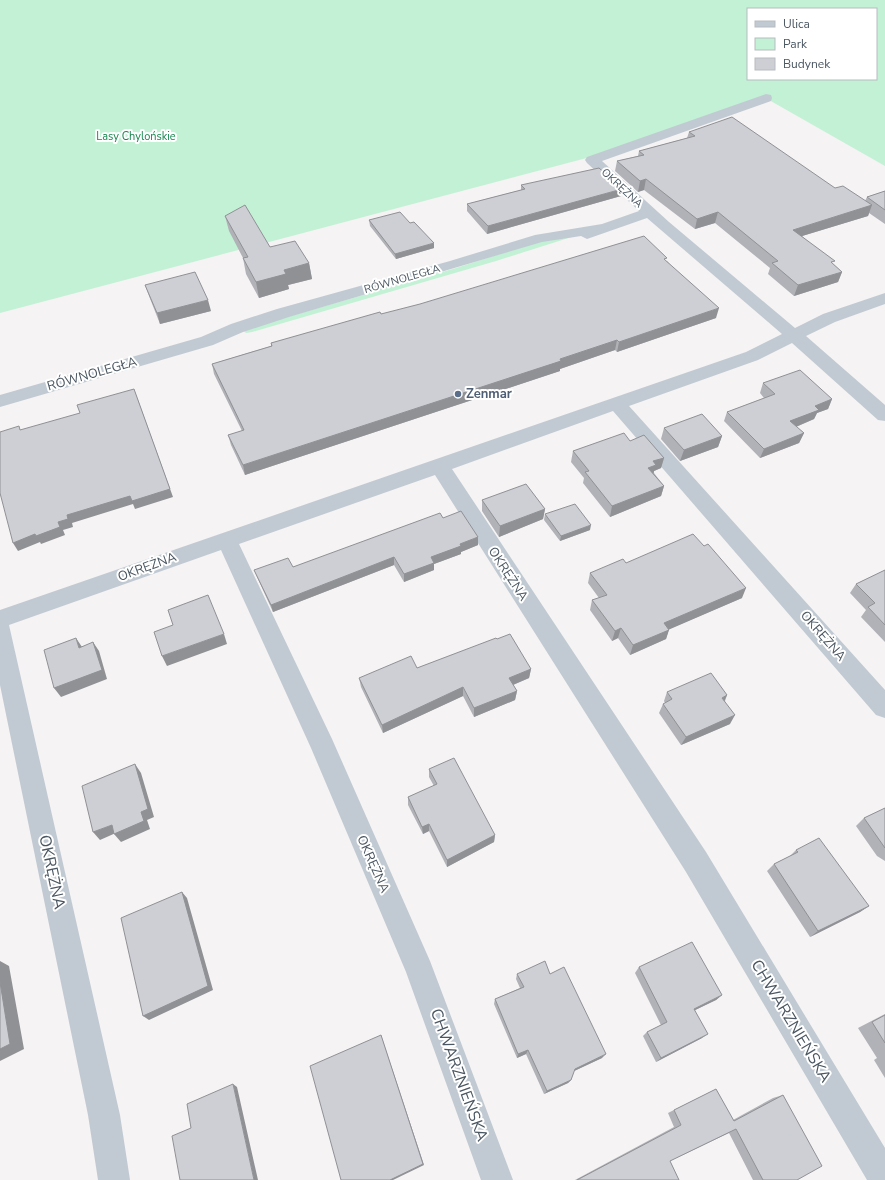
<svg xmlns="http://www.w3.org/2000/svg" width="885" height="1180" font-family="'Nunito Sans',sans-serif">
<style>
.green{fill:#c3f1d5;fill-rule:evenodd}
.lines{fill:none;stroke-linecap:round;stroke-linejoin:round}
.minor{fill:#c1cad2;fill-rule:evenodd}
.wall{fill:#b0b2b7}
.shaded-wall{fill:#909195}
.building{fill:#cdcfd5;stroke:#909195}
.service-dot{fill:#5c6f8a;stroke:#fff;stroke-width:1.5}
.labels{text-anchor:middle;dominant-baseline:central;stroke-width:4;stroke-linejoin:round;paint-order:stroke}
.far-park-label{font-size:11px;fill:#17864f;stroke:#fff}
.far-street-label{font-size:11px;fill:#4a5661;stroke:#fff}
.street-label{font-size:13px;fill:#4a5661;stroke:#fff}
.service-label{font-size:13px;font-weight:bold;fill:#4e5e75;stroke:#fff;text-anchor:start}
.near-street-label{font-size:16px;fill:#4a5661;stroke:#fff}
</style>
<rect width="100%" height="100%" fill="#f5f3f3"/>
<!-- green -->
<path class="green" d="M0 0H885V166L762 96 598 155 0 313ZM748 9H876V79H748Z
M581 234 496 261 252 332 246 333 243 330 456 268 540 241Z"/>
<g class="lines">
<!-- minor -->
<path class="minor" d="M766 94 771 95 772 98 771 101 602 161 669 222 795 328 823 314 885 293V304L835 322 806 336 885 405V421L878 420 792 343 758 360 629 406 885 690V718L876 715 613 411 452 469 706 852 885 1148V1180H867L686 872 435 475 239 544 332 739 430 961 513 1180H481L406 972 311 748 221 550 9 625 120 1115 130 1180H98L88 1115 0 685V610L746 352 782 334 647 218 587 239 581 236 542 242 289 317 243 332 213 345 0 407V395L201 337 231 324 277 309 450 261 535 235 602 224 639 211 587 163 585 160 587 157Z"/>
</g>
<!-- wall -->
<path class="wall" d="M689 132 865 201 867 197 885 191V224L869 213 868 216 802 236 833 264 842 272 838 282 794 296 768 274 770 268 715 223 695 229 644 190 638 192 615 171 617 161 638 156 639 151 687 138Z
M521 185 621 196 487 234 467 211V204L521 190Z
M225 216 270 247 309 263 312 279 288 285 289 289 259 298 246 274 243 258 229 231Z
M369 220 434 248 396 259 370 226Z
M667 261 716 318 617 352 615 350 560 369V371L245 475 231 445 228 435 242 431 214 374 212 364 271 346V343L381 314Z
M145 285 211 311 160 324 149 296Z
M763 383 832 399 828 409 817 413 814 419 796 427 804 433 799 443 760 458 724 421 727 412 764 398 760 393Z
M664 428 722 436 718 447 680 461 661 439Z
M630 441 664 458 661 468 654 471V473L664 486 661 496 610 517 583 483 584 478 571 462 573 451Z
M482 500 545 509 543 519 499 537 482 511Z
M545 514 590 530 560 541 544 520Z
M443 518 478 545 461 552V554L434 564V570L404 582 394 565 273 612 257 577 254 570 293 567Z
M626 563 742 598 669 629 666 639 630 655 618 638 612 641 590 610 592 600 599 598 588 583 590 573Z
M885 570V642L861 617 866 610 850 593 856 584Z
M497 639 531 669 529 678 513 685 517 691 515 700 474 717 463 696 383 733 361 687 359 678 417 668Z
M667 692 727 695 725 701 730 724 681 745 659 713 663 704 665 703 664 701Z
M429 769 495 835 494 842 447 867 429 831 423 834 408 805V797L434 786 429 777Z
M885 808V861L877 856 856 826 864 818Z
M796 850 869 906 860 912 810 937 767 871 774 864 790 856Z
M639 967 722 995 716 1000 695 1010 702 1038 656 1062 643 1036 647 1032 661 1025 635 973Z
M517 974H550L602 1058 574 1071 571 1080 568 1083 544 1094 526 1054 517 1058 494 1004 495 999 520 988 516 979Z
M885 1014V1078L874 1060 877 1058 858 1028Z
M716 1089 733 1120 773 1098 783 1095 797 1180H753L729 1133 670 1161 679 1180H575L674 1127 668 1113Z"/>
<!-- shaded-wall -->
<path class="shaded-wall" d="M646 179 644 190 638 192 640 181Z
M622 189 621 196 487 234 488 226Z
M872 205 868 216 789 240 793 230Z
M718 212 715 223 695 229 697 219Z
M434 243V248L396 259 395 254Z
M309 263 312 279 288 285 289 289 259 298 256 282 284 270Z
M842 272 838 282 794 296 798 285Z
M208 300 211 311 160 324 157 313Z
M719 308 716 318 617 352 619 342Z
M617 340 615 350 560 369V371L245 475 243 465Z
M134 389 173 497 135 509 133 504 72 523 73 527 63 530 65 535 41 544 40 542 18 551 13 543 58 522 67 515Z
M832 399 828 409 817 413 814 419 786 431 790 421 815 406Z
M804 433 799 443 760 458 764 449Z
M722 436 718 447 680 461 684 450Z
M664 458 661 468 654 471 653 475 648 468 653 461Z
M664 486 661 496 610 517 612 506Z
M545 509 543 519 499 537 500 526Z
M591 525 590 530 560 541 561 536Z
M478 537V545L461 552V554L434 564V570L404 582V574L431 557 460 544Z
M394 557V565L273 612 271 605Z
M746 588 742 598 661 633 664 623Z
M621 628 618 638 612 641 615 631Z
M669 630 666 639 630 655 633 645Z
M224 634 227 644 167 666 162 656Z
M76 638 82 647 79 648Z
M93 642 99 651 107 679 61 697 54 688Z
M531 669 529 678 508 687 509 678Z
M463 687V696L383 733 382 725Z
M517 691 515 700 474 717V708Z
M727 695 723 704 722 698Z
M735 715 730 724 681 745 686 737Z
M135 764 141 773 154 817 147 820 150 829 121 842 114 834 141 812Z
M429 824V831L423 834 422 827Z
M112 825 118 832 100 840 93 832Z
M495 835 494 842 447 867V860Z
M182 892 187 898 213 990 149 1020 143 1016Z
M869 906 860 912 810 937 818 931Z
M0 961 9 966 24 1049 0 1061Z
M722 995 716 1000 689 1013 694 1009Z
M708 1034 702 1038 656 1062 661 1058Z
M381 1035 424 1165 393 1180H390Z
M528 1050 526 1054 517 1058 518 1054Z
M606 1054 602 1058 572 1072 575 1069Z
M571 1080 568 1083 544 1094 547 1091Z
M233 1084 237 1087 258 1180H254Z"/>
<!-- building -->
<path class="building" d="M732 117 835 188 843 186 872 205 793 230 835 261 831 262 842 272 798 285 772 263 778 261 718 212 697 219 646 179 640 181 617 161 644 155 639 151 695 136 689 132Z
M599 168 622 189 488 226 467 204 525 189 521 185Z
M885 191V210L867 197Z
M245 205 270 247 295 241 309 263 284 270 286 274 256 282 243 258 248 257 225 216Z
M400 212 410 223 414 222 434 243 395 254 369 220Z
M644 236 667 258 664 259 719 308 619 342 617 340 560 359 561 361 243 465 228 435 244 430 212 364 272 346 271 343 380 312 381 314 420 304Z
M195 272 208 300 157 313 145 285Z
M800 370 832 399 815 406 819 410 790 421 804 433 764 449 727 412 775 394 763 383Z
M134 389 170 489 132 501 130 496 67 515 68 519 58 522 60 527 36 536 35 534 13 543 0 493V432L19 426 20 430 80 413 77 405Z
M702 414 722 436 684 450 664 428Z
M624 433 630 441 644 435 664 458 653 461 656 465 648 468 664 486 612 506 585 472 589 471 573 451Z
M526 484 545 509 500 526 482 500Z
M575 504 591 525 561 536 545 514Z
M461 511 478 537 460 544 461 546 431 557 434 563 404 574 394 557 271 605 254 570 288 558 293 567 440 513 443 518Z
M693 534 704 546 708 544 746 588 664 623 669 630 633 645 621 628 615 631 592 600 607 595 590 573 623 559 626 563Z
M885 570V625L868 607 875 603 856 584Z
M208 595 224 634 162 656 154 632 173 625 168 610Z
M510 634 531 669 509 678 517 691 474 708 463 687 382 725 359 678 411 656 417 668 496 638 497 639Z
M76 638 79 648 93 642 102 670 54 688 44 650Z
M711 673 727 695 722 698 735 715 686 737 663 704 672 699 667 692Z
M454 758 495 835 447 860 429 824 422 827 408 797 437 784 429 769Z
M135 764 148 809 141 812 144 821 114 834 112 825 93 832 82 786Z
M885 808V848L864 818Z
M819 838 869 906 818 931 774 864 798 852 796 850Z
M182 892 208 986 143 1016 121 918Z
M692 942 722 995 694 1009 708 1034 661 1058 647 1032 667 1022 639 967Z
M545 961 550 974 564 967 606 1054 575 1069 571 1080 547 1091 528 1050 518 1054 495 999 524 987 517 974Z
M0 982 10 1044 0 1049Z
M885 1015V1043L872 1022Z
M381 1035 423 1164 390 1180H341L310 1066Z
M233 1084 254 1180H180L172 1136 191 1128 187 1104Z
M716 1089 734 1121 783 1095 822 1166 797 1180H763L736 1129 670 1161 679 1180H577L681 1125 674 1110Z"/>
<!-- markers -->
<circle class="service-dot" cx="458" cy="394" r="4"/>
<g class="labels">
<!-- far-park labels -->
<g class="far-park-label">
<text x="136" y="136">Lasy Chylońskie</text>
</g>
<!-- far-street labels -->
<g class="far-street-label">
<text transform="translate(622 188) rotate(43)">OKRĘŻNA</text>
<text transform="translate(402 279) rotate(-16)">RÓWNOLEGŁA</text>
</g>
<!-- street labels -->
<g class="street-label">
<text transform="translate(92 374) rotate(-16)">RÓWNOLEGŁA</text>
<text transform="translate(147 567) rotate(-20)">OKRĘŻNA</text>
<text transform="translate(508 574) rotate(57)">OKRĘŻNA</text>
<text transform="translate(823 636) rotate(49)">OKRĘŻNA</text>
<text transform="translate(373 864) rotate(66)">OKRĘŻNA</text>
</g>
<!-- service labels -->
<g class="service-label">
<text x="466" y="394">Zenmar</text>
</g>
<!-- near-street labels -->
<g class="near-street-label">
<text transform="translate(52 872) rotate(78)">OKRĘŻNA</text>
<text transform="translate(791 1021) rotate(59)">CHWARZNIEŃSKA</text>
<text transform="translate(459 1075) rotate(70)">CHWARZNIEŃSKA</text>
</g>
</g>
<!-- legend -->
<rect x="747" y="8" width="130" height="72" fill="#ffffff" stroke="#b7bbc0"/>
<rect x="755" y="21" width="20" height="6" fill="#c1cad2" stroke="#b7bbc0"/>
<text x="783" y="28" font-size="12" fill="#4a5661">Ulica</text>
<rect x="755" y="38" width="20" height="12" fill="#c3f1d5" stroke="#b7bbc0"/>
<text x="783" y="48" font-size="12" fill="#4a5661">Park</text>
<rect x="755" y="58" width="20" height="12" fill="#cdcfd5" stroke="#b7bbc0"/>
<text x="783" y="68" font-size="12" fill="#4a5661">Budynek</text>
</svg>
